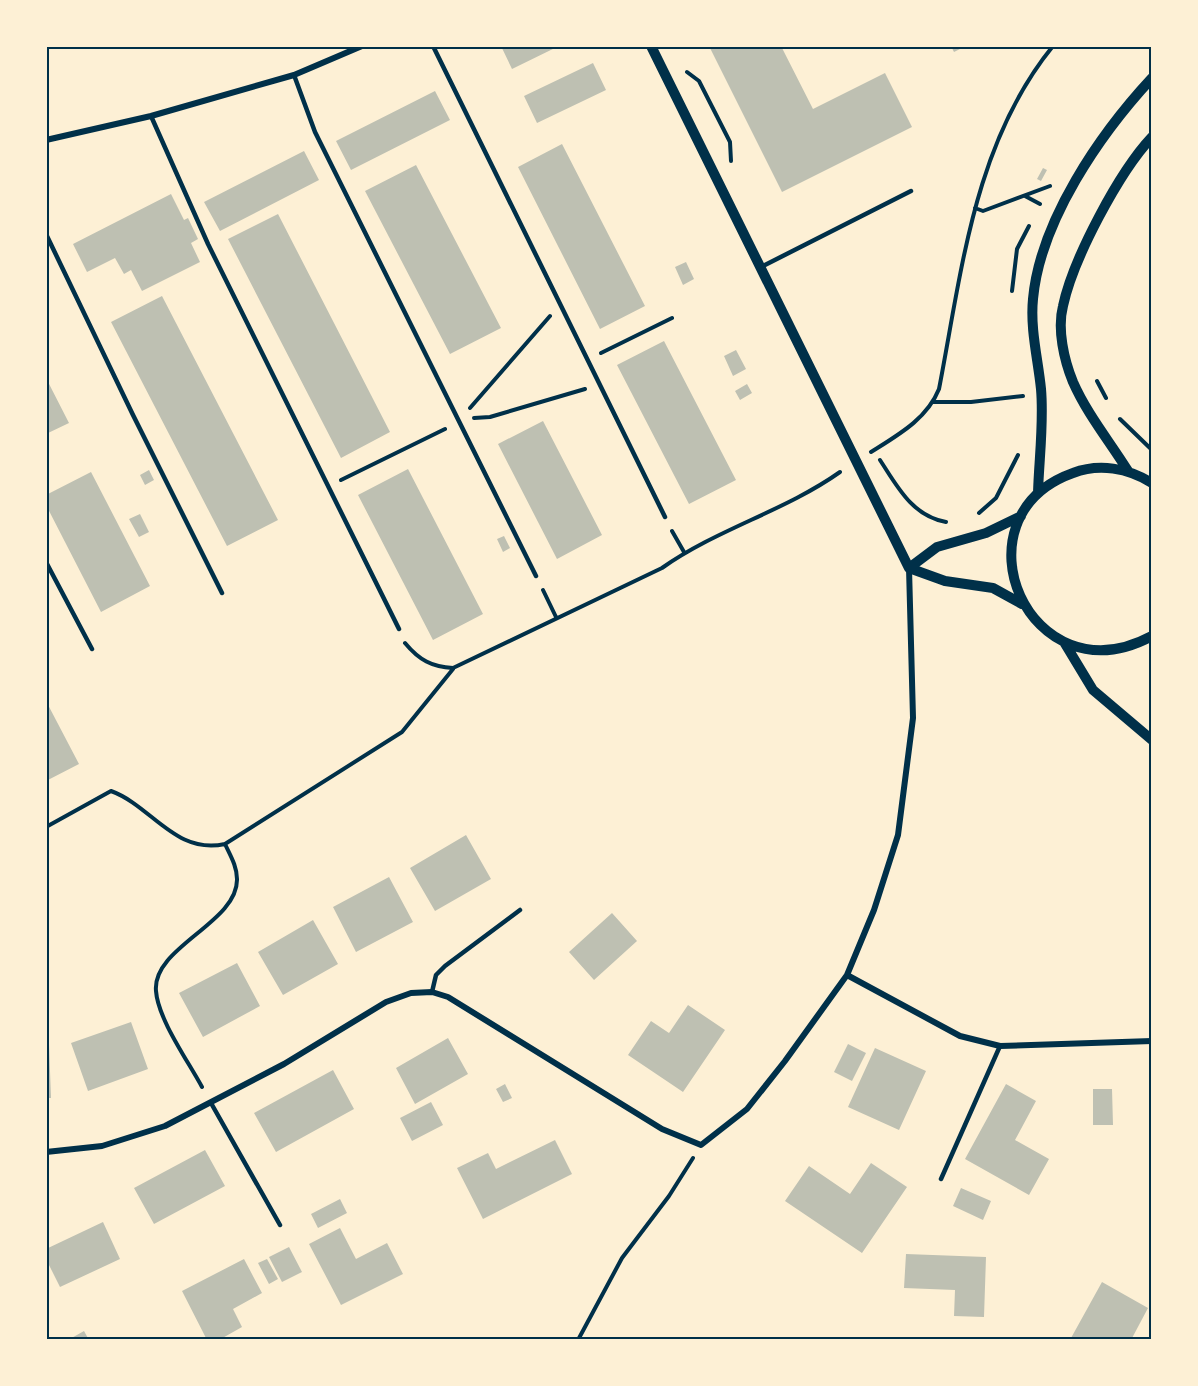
<svg xmlns="http://www.w3.org/2000/svg" width="1198" height="1386" font-family="'IBM Plex Serif',serif">
<style>
.building{fill:#bec0b2}
.lines{fill:none;stroke-linecap:round;stroke-linejoin:round}
.path{stroke:#003049;stroke-width:4}
.service{stroke:#003049;stroke-width:4.5}
.minor{stroke:#003049;stroke-width:6}
.tertiary{stroke:#003049;stroke-width:10}
.neatline{fill:none;stroke:#003049;stroke-width:2}
</style>
<rect width="100%" height="100%" fill="#fdf0d5"/>
<!-- building -->
<path class="building" d="M501 46H559L512 69Z
M709 46H781L813 109 885 73 912 127 782 192Z
M951 46H966L954 52Z
M593 63 606 90 537 123 524 96Z
M435 91 450 120 351 170 336 141Z
M562 144 645 306 600 329 518 167Z
M304 151 319 180 220 231 204 202Z
M416 165 501 328 450 354 365 191Z
M1043 168 1047 170 1041 181 1037 179Z
M171 194 184 220 188 218 198 239 191 243 200 262 142 291 131 270 124 274 115 258 87 272 73 244Z
M278 214 390 432 341 458 228 239Z
M686 262 694 279 683 285 675 267Z
M162 296 278 520 227 546 111 322Z
M664 341 736 480 689 504 617 365Z
M736 350 746 369 733 376 724 356Z
M46 378 69 423 46 434Z
M747 384 752 393 740 400 735 391Z
M543 421 602 535 557 559 498 444Z
M408 469 483 614 433 640 358 495Z
M149 470 154 480 145 485 140 475Z
M91 472 150 586 101 612 46 505V495Z
M140 514 149 532 139 537 129 519Z
M504 536 510 548 503 552 497 539Z
M46 701 79 764 46 781Z
M466 835 491 879 435 911 410 868Z
M389 877 413 922 356 952 333 907Z
M612 913 637 941 594 980 569 952Z
M313 920 338 964 283 995 258 952Z
M237 963 260 1006 203 1037 179 993Z
M688 1005 725 1030 683 1092 628 1055 651 1021 669 1033Z
M131 1022 148 1069 88 1091 71 1043Z
M448 1038 468 1074 415 1104 396 1068Z
M46 1044H49L51 1098H46Z
M848 1044 866 1053 852 1081 834 1072Z
M875 1048 926 1071 899 1130 848 1107Z
M333 1070 354 1109 276 1152 254 1113Z
M505 1084 512 1098 503 1102 496 1089Z
M1006 1084 1036 1101 1015 1140 1049 1159 1029 1195 965 1159Z
M1093 1089H1112L1113 1125H1093Z
M431 1102 443 1125 412 1141 400 1118Z
M555 1140 572 1174 483 1219 457 1168 488 1153 496 1169Z
M205 1150 225 1186 154 1224 134 1188Z
M871 1163 907 1187 862 1253 785 1201 809 1166 850 1194Z
M961 1188 991 1201 983 1220 953 1206Z
M340 1199 347 1213 318 1228 311 1214Z
M103 1222 120 1259 60 1287 46 1259V1249Z
M340 1228 356 1259 387 1243 403 1274 341 1305 309 1244Z
M289 1247 302 1272 282 1282 269 1257Z
M906 1254 986 1257 984 1317 954 1316 955 1290 904 1288Z
M244 1259 262 1293 233 1309 242 1327 219 1340H207L182 1291Z
M267 1259 278 1279 269 1284 258 1263Z
M1102 1282 1148 1308 1131 1340H1073L1071 1338Z
M84 1331 89 1340H68Z"/>
<g class="lines">
<!-- path -->
<path class="path" d="M687 72 699 81 730 142 731 161
M1025 196 1040 204
M975 208 983 211 1050 186
M1012 291 1017 249 1029 226
M601 353 672 318
M1097 381 1106 398
M934 402H971L1023 396
M470 408 550 316
M474 418 490 417 585 389
M1120 419 1152 450
M871 452C898 435 927 419 939 389 962 270 974 143 1053 46
M880 460C897 486 912 516 946 522
M341 480 445 429
M979 513 996 498 1018 455
M672 531 684 552
M543 590 556 617
M405 643C419 660 432 667 453 668L662 568C717 529 785 511 840 472
M46 827 111 791C152 806 175 855 225 844L402 732 453 669
M202 1087C188 1061 158 1019 156 991 152 947 238 923 237 879 237 866 230 855 225 844
M578 1340 622 1258 669 1196 693 1158"/>
<!-- service -->
<path class="service" d="M433 46 665 517
M294 75 315 132 536 576
M151 116 208 244 399 629
M46 234 133 415 222 593
M761 267 911 191
M46 562 92 649
M432 992 436 975 445 966 520 910
M211 1103 280 1225
M941 1179 1000 1046"/>
<!-- minor -->
<path class="minor" d="M46 140 151 116 294 75 362 46
M847 975 960 1036 1000 1046 1152 1041
M46 1152 102 1146 165 1126 284 1064 386 1002 411 993 432 992 448 997 662 1129 701 1145 747 1109 785 1061 847 975 874 910 898 835 913 718 909 568"/>
<!-- tertiary -->
<path class="tertiary" d="M651 46 909 568 945 581 993 588 1022 604
M1128 471C1110 442 1087 414 1073 382 1064 360 1057 329 1063 306 1073 259 1119 172 1152 137
M1152 483C1128 468 1099 463 1073 473 950 517 1029 702 1152 636
M1038 493C1039 459 1044 423 1041 389 1038 359 1030 329 1033 299 1040 221 1100 134 1152 78
M909 568 937 547 986 533 1021 516
M1064 642 1093 690 1152 740"/>
</g>
<!-- border -->
<rect width="1198" height="1386" fill="none" stroke="#fdf0d5" stroke-width="96"/>
<rect x="48" y="48" width="1102" height="1290" class="neatline"/>
</svg>
